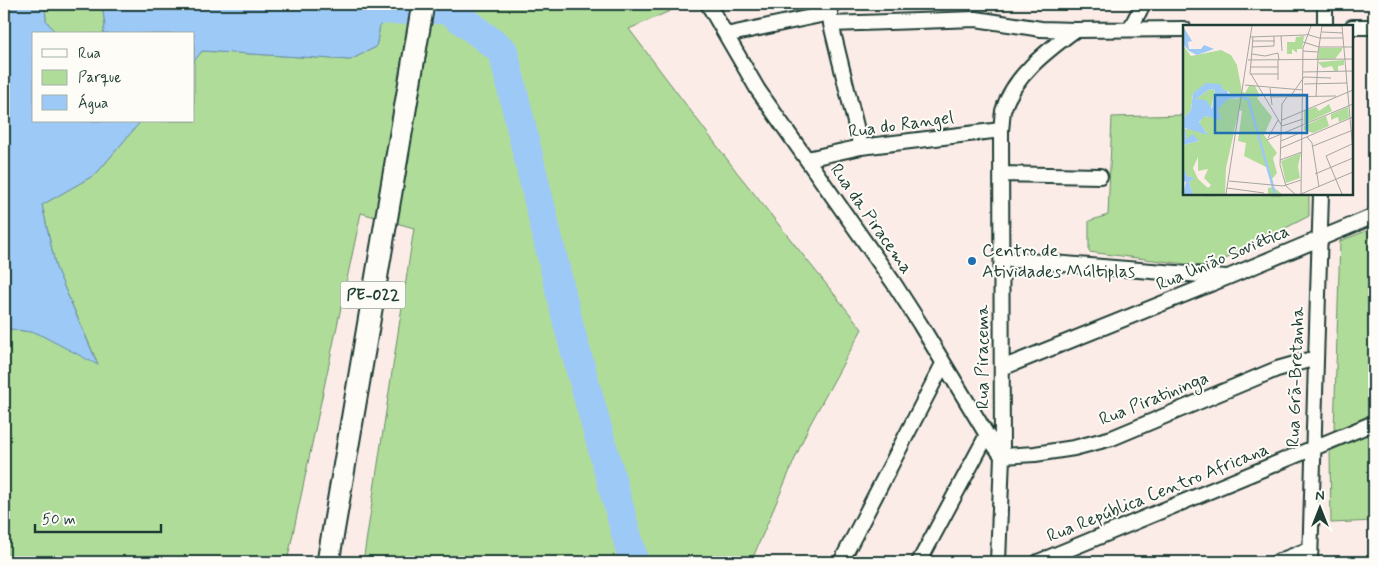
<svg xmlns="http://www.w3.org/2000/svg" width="1378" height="566" font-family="Mynerve,sans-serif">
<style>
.green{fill:#b0dc9a;stroke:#688c67}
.water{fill:#9dc9f7;stroke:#6b91a9}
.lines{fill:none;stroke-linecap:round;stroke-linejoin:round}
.river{stroke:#9dc9f7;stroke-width:30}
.minor-casing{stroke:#1f3d34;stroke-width:18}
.primary-casing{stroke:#1f3d34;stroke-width:25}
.minor{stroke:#fdfcf7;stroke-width:14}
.primary{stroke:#fdfcf7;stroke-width:21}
.poi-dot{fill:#1f6fb2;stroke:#fdfcf7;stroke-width:2}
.labels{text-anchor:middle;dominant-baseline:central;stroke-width:4;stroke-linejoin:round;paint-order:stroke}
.shield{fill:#fdfcf7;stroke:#62766e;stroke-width:1}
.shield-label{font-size:16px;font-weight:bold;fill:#1f3d34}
.street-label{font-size:18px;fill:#1f3d34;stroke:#fdfcf7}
.poi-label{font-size:18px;fill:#1f3d34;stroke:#fdfcf7;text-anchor:start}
.inset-river{fill:none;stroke:#9dc9f7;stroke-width:2.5}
.inset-road{fill:none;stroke:#a4a6a0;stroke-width:1}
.view{fill:#1f6fb2;fill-opacity:0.15;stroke:#1f6fb2;stroke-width:2.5}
.inset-edge{fill:none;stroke:#1f3d34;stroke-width:2.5}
</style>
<rect width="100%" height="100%" fill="#fcece8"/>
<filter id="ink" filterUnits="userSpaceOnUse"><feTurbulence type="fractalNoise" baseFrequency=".02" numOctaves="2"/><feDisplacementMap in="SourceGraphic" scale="10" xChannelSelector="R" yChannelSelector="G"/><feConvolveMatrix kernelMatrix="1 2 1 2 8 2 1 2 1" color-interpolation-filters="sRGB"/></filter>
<g filter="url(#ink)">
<!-- green -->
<path class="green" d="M45 4H102L105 25 103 34H56L46 20Z
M384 4H677L679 7 629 29 736 171 862 329 808 428 751 562H363L414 228 361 213 287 562H4V328L37 333 98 364 56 268 42 205 96 174 141 121H194V61L202 51 350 60 376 47Z
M1184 115V194H1309V216L1210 267 1089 252V221L1108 215 1112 117Z
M1374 228V413L1334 431 1340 241Z
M1374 432V521L1331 523 1330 451Z"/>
<!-- water -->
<path class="water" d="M4 4H45L46 20 56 34H34V121H141L96 174 42 205 56 268 98 365 37 333 4 328Z
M102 4H272L296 8 316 4H384L376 47 350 60 202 51 194 61V34H103L105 25Z"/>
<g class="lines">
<!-- river -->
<path class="river" d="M343 10 448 9 503 51 569 327 634 562"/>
<!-- minor casing -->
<g class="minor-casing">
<path id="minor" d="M708 4 758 90 893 282 920 324 987 435 1002 456 1035 454 1074 448 1112 438 1277 369 1316 358
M829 4 831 24 861 147
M831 24 976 19 1041 29 1075 30 1184 29
M1325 26V4
M1352 27H1374
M1130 29 1143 4
M726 35 830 13
M807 159 861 147 1001 130
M1002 174 1100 176
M1002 259 1226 277
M1002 368 1228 277 1374 216
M841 562 943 364
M919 562 987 435
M998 562 1002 456 1001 130C1002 124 1002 117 1003 111 1013 76 1048 50 1075 30
M1038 562 1374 423
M1277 562 1310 549
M1310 562 1321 194"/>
</g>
<!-- primary casing -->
<g class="primary-casing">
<path id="primary" d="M328 562 423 4"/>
</g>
<!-- minor -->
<use href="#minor" class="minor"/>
<!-- primary -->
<use href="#primary" class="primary"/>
</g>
</g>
<!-- markers -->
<circle class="poi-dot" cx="972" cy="261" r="5"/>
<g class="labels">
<!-- shield labels -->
<rect class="shield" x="340.5" y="281.5" width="65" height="27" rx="4"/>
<g class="shield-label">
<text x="373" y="295">PE-022</text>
</g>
<!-- street labels -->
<g class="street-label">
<text transform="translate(901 125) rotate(-8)">Rua do Rangel</text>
<text transform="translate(871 219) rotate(55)">Rua da Piracema</text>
<text transform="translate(1223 258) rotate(-23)">Rua União Soviética</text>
<text transform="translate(983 357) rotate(-90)">Rua Piracema</text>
<text transform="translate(1296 377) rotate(-88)">Rua Grã-Bretanha</text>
<text transform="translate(1154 399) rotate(-22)">Rua Piratininga</text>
<text transform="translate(1158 493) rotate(-22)">Rua República Centro Africana</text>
</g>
<!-- poi labels -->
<g class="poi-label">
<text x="982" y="251">Centro de<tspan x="982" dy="21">Atividades Múltiplas</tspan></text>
</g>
</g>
<!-- overview -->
<g transform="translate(1183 25)">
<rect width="170" height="170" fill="#fcece8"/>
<path d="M121 11 119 24H114V28L109 24V29H104V17H112L113 12ZM0 20 8 31 38 25 48 30 54 40 59 67 62 68 66 61H72L77 71 74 73 89 92 81 110 94 128 90 133 94 148 89 154 90 156V162L99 169H85V163L90 162 85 143 61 131 63 118 55 116 59 86 56 85 43 143 42 169H10L6 157 10 153 4 151 0 143V120L16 116 11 112 3 114 1 105 7 102 24 108 16 98 21 91 38 94 34 84 45 74H55L57 70H47L45 65 41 67 38 63 20 62 10 68 8 85 0 94ZM15 132V146L25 144 21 153 28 160 25 163 15 154 10 143ZM136 23H159V25L152 34H135ZM161 35V40L155 41V46H151L149 41 140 43 135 37ZM27 64 32 65 28 84 24 77 13 74ZM146 79 149 86 121 99V86L133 82 136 86ZM165 82 166 93 156 97 155 92 148 95V89ZM143 91 146 101 130 108 121 105V101ZM118 128 115 141 117 153 103 158 98 136Z" fill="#b0dc9a" fill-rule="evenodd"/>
<path d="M1 3 9 16 5 17 6 24H18L21 20 31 24 14 30 6 26 0 19ZM23 58 37 59 41 66 47 65 44 67 47 70 58 69 57 73 45 74 35 84 38 95 22 91 16 97 25 110 2 103 3 114 10 109 16 116 0 120V94L8 85 10 68ZM27 64 32 65 29 84 23 75 13 74ZM0 141 4 151 11 153 6 157 10 169H0L3 157 0 156Z" fill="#9dc9f7" fill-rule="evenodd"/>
<path class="inset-river" d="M57 71 65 74 92 169"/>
<path class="inset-road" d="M128 1 120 23 118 169 170 147M139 1H159M159 1 170 127M139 7 160 8M123 9 136 13H160M98 11 99 26M67 12 123 10M70 16H92M120 17 136 22H170M69 22 91 21V11M120 26 135 27M69 29 82 31 95 28 96 35M65 35 170 34M134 35 139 1M68 42H95M120 47 170 46M67 49 70 12M67 49H95M68 49 99 101 120 94M134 53 135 35M95 55V35M121 59 164 58M62 60 120 65M87 63 89 80M87 72 153 71M104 72 99 79 97 140 103 161 112 169M107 72 121 52 148 53M133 72 134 53M99 95 170 65M124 112 129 118 136 162M85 113 95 95M84 115 170 79M98 116 119 107M130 121 170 105M98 123 170 92M97 135 119 127M132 149 170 133M46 156 100 161 118 155M44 163 81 168M43 169 69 1M159 169 143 131 169 119"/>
<path class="view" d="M32 70H124V108H32Z"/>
<rect width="170" height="170" class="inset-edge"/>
</g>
<!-- margin -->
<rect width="1378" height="566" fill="none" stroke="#fdfcf7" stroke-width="20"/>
<rect x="10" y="10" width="1358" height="546" fill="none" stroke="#1f3d34" stroke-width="2" filter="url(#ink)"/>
<!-- legend -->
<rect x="32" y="32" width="162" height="90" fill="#fdfcf7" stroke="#a4b0a9"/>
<rect x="42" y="49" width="25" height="8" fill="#fdfcf7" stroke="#a4b0a9"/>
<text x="78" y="58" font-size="15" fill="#1f3d34">Rua</text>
<rect x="42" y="70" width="25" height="15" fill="#b0dc9a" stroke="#a4b0a9"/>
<text x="78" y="82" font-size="15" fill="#1f3d34">Parque</text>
<rect x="42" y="95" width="25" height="15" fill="#9dc9f7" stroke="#a4b0a9"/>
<text x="78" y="108" font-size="15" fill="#1f3d34">Água</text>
<!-- north arrow -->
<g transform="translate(1320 508)" stroke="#fdfcf7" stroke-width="4" paint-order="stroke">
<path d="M0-4L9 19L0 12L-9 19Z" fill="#1f3d34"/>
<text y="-8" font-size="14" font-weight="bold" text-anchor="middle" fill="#1f3d34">N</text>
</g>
<!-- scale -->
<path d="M35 524v8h126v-8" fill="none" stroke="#1f3d34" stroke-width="2.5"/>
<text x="42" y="524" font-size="15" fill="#1f3d34" stroke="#fdfcf7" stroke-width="4" paint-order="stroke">50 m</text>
</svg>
